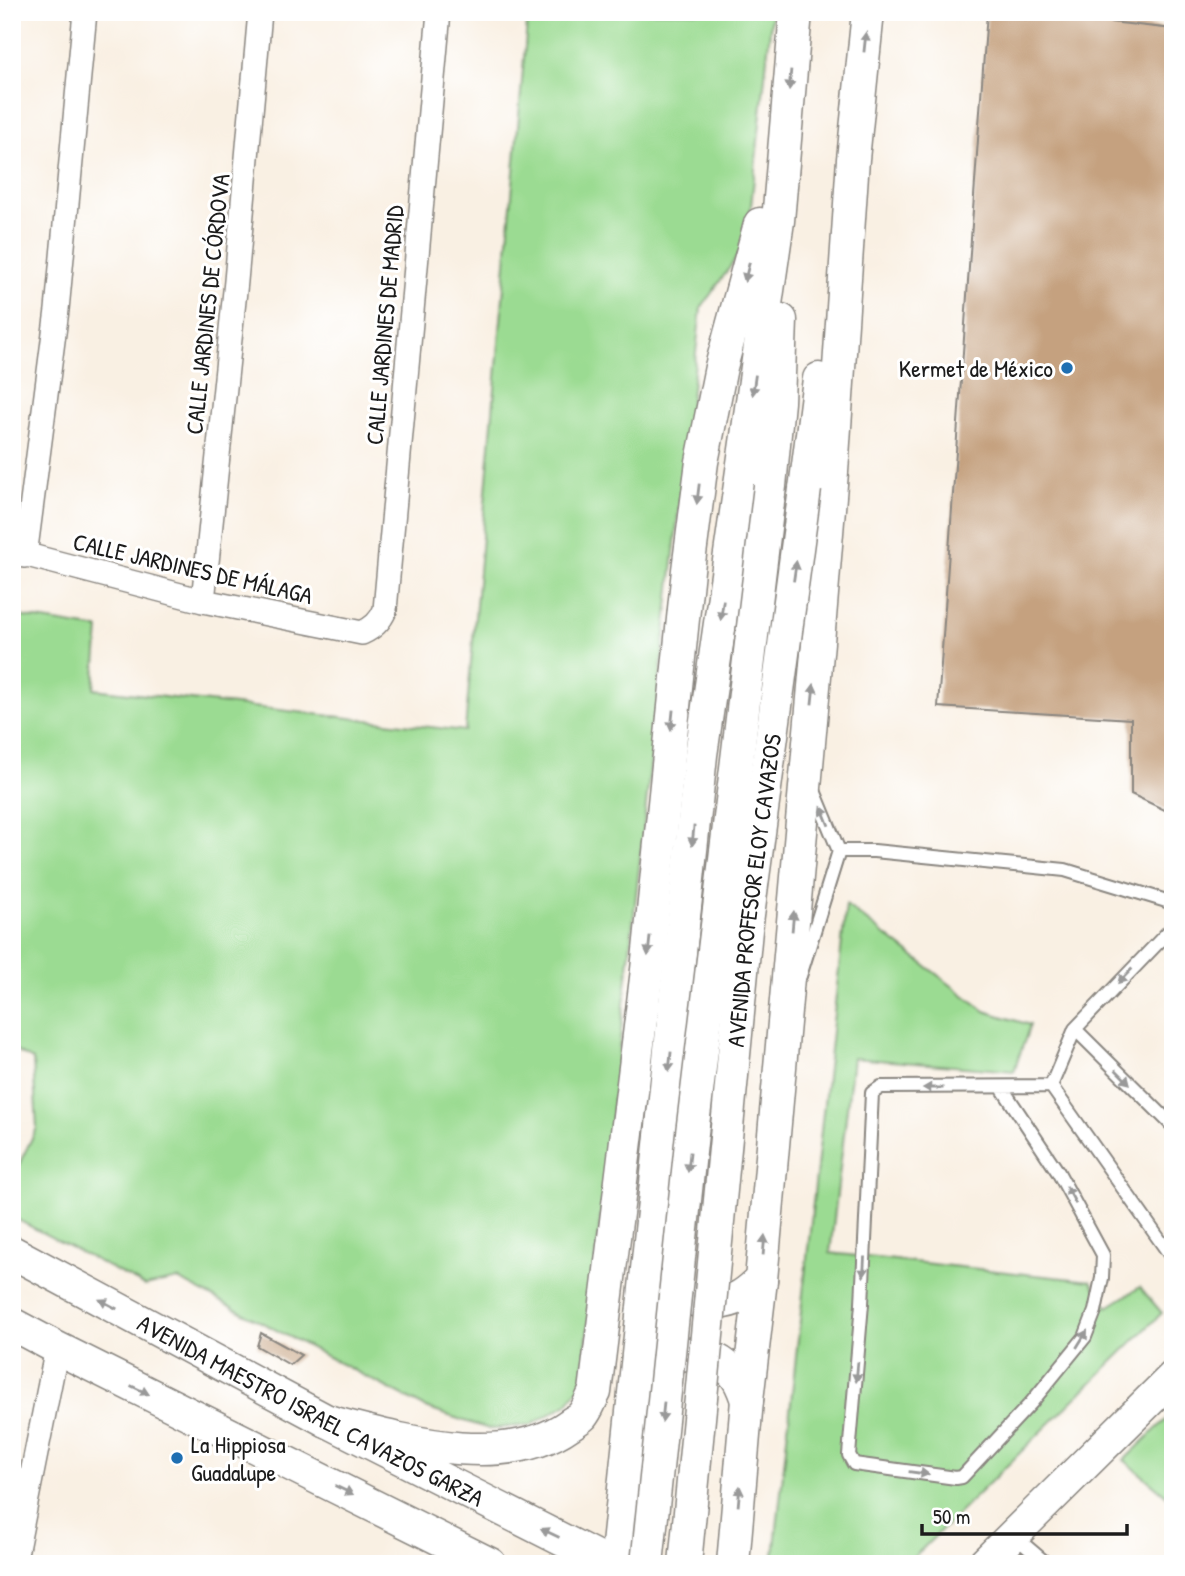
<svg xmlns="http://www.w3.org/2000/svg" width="1185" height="1576" font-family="'Patrick Hand',sans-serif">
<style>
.green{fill:#9bdb92;stroke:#5c7c57;stroke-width:2}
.building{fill:#c5a17f}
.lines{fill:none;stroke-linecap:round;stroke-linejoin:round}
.lane-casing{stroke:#8a8680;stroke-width:16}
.street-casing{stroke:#8a8680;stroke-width:26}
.secondary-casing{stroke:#8a8680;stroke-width:35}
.lane{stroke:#fff;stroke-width:12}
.street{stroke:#fff;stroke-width:23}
.secondary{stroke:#fff;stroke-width:32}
.secondary-bridge-casing{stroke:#8a8680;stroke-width:35;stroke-linecap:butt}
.secondary-bridge{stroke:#fff;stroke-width:32}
.oneway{fill:#999}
.poi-dot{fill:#1f6fb2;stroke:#fff;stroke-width:2.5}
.labels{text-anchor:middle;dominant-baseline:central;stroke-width:6;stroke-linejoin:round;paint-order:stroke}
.street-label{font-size:24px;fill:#1c1c1c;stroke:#fff}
.poi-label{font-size:24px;fill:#1c1c1c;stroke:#fff;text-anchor:end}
</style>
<rect width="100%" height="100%" fill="#fff"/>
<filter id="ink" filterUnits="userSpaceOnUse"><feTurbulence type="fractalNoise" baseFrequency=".0143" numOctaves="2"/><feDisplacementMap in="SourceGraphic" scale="14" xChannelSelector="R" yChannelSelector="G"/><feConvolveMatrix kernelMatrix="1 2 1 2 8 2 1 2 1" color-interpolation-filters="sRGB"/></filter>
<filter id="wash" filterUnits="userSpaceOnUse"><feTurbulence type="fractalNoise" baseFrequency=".00686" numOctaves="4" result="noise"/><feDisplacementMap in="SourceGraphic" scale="28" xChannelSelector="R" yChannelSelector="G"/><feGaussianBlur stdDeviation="1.57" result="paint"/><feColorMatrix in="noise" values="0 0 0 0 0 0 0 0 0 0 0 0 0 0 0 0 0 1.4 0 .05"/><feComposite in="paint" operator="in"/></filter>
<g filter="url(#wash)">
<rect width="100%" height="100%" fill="#f9f0e3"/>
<!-- green -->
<path class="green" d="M528 12H772L747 243 701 308 582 1384 567 1404 531 1425 489 1429 428 1409 178 1279 145 1286 12 1217V1178L37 1128 33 1060 12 1049V615L99 629 94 689 465 731Z
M846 905 985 1011 1030 1025 1014 1071 853 1058 830 1253 1091 1281 1108 1307 1140 1287 1162 1313 907 1564H773Z
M1173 1413V1501L1124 1460Z"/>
<g id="blocks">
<!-- building -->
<path class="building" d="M987 12H1021L1173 29V814L1131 794V719L938 707Z
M261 1333 301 1355 290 1365 257 1346Z"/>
</g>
</g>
<g filter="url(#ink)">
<use href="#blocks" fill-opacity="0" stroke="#8a8680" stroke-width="2"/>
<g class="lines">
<!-- lane casing -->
<g class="lane-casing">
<path id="lane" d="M839 851H874L1065 870 1173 903
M800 976 839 851 813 788
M1075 1029 1173 1126
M1051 1086 1173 1259
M1051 1086 1075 1029 1173 927
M1002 1088 1058 1172 1103 1255 1102 1278 1095 1311 1085 1337 1031 1403 962 1477 956 1478 854 1464 849 1455 862 1304 872 1093 881 1087 1051 1086
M1013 1535 1047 1564"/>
</g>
<!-- street casing -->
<g class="street-casing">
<path id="street" d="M12 551 203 601 362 633C373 628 380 622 385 610L439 12
M25 556 57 310 85 12
M203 601 236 281 260 12
M14 1564 57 1348"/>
</g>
<!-- secondary casing -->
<g class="secondary-casing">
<g id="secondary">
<path d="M770 486 778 402 781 320"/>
<path d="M805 489 819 379"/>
<path id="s1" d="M12 1252 327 1421 610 1564"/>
<path d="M659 1271C670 1299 713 1311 739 1297 747 1293 754 1286 761 1280"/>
<path d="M12 1324 57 1348 490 1564"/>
<path d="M647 1371C676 1349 710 1346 735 1375 741 1382 744 1392 747 1400"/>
<path d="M327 1421C398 1439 503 1472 569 1425 573 1422 579 1419 582 1416 588 1409 591 1399 595 1392L647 970 688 570 702 462 721 367 760 224"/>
<path d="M616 1564 701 755 778 221 796 12"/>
<path d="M733 1564 747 1400 761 1280 818 642 832 472 853 159 868 12"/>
<path d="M984 1564 1173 1377"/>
</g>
</g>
<!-- lane -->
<use href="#lane" class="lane"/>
<!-- street -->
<use href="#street" class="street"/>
<!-- secondary -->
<use href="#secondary" class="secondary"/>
<!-- secondary-bridge casing -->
<g class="secondary-bridge-casing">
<g id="secondary-bridge">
<path d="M647 1564 692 1133 770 486"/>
<path id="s2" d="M685 1564 746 930 805 489"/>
</g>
</g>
<!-- secondary-bridge -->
<use href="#secondary-bridge" class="secondary-bridge"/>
</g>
<!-- one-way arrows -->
<defs><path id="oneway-solid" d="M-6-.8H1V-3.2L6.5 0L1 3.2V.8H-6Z" transform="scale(1.75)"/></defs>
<g class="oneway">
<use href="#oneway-solid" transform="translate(865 42) rotate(-84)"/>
<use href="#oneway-solid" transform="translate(790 80) rotate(95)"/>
<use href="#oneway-solid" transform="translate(747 272) rotate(104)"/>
<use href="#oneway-solid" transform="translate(754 385) rotate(98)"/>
<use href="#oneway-solid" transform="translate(698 494) rotate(97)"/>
<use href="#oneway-solid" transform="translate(795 571) rotate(-82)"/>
<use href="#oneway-solid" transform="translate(722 610) rotate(98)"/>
<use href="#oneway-solid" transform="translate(813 694) rotate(-84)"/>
<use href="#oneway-solid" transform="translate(672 720) rotate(96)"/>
<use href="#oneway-solid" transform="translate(825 816) rotate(-112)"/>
<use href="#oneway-solid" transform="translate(693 836) rotate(96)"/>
<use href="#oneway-solid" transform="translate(793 921) rotate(-85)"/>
<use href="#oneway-solid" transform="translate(649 946) rotate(96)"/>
<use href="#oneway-solid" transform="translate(1125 976) rotate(134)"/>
<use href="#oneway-solid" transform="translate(670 1062) rotate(96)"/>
<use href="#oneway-solid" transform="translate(1123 1077) rotate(45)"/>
<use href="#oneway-solid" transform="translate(933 1088) rotate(-180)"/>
<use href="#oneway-solid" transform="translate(689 1162) rotate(96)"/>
<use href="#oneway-solid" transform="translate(1071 1195) rotate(-118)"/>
<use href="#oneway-solid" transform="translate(764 1245) rotate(-85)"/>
<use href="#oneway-solid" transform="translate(864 1267) rotate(93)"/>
<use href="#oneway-solid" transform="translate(108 1304) rotate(-152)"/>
<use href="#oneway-solid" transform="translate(1082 1339) rotate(-58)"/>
<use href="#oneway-solid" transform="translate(857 1372) rotate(95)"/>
<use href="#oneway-solid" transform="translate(140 1390) rotate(26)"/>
<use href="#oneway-solid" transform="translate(663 1412) rotate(96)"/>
<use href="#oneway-solid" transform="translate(919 1473) rotate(8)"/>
<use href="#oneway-solid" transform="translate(344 1490) rotate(26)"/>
<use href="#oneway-solid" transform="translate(739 1496) rotate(-85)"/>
<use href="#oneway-solid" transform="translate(550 1533) rotate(-154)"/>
</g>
</g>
<!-- markers -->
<g class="poi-dot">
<circle cx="1067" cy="368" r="7"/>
<circle cx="177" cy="1458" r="7"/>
</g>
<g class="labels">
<!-- street labels -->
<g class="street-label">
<text transform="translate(207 304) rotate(-84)">CALLE JARDINES DE CÓRDOVA</text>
<text transform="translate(384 325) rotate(-85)">CALLE JARDINES DE MADRID</text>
<text transform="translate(193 568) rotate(13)">CALLE JARDINES DE MÁLAGA</text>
<text stroke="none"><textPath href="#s2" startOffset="677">AVENIDA PROFESOR ELOY CAVAZOS</textPath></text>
<text stroke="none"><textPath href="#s1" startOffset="338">AVENIDA MAESTRO ISRAEL CAVAZOS GARZA</textPath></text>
</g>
<!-- poi labels -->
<g class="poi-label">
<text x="1053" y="368">Kermet de México</text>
<text x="191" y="1444" text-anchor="start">La Hippiosa<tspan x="191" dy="28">Guadalupe</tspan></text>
</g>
</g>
<!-- margin -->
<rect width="1185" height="1576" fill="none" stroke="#fff" stroke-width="42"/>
<!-- scale -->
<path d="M922 1524v10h205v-10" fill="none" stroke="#1c1c1c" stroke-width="3.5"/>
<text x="933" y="1524" font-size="21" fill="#1c1c1c" stroke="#ffffff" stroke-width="5" paint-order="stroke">50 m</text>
</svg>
